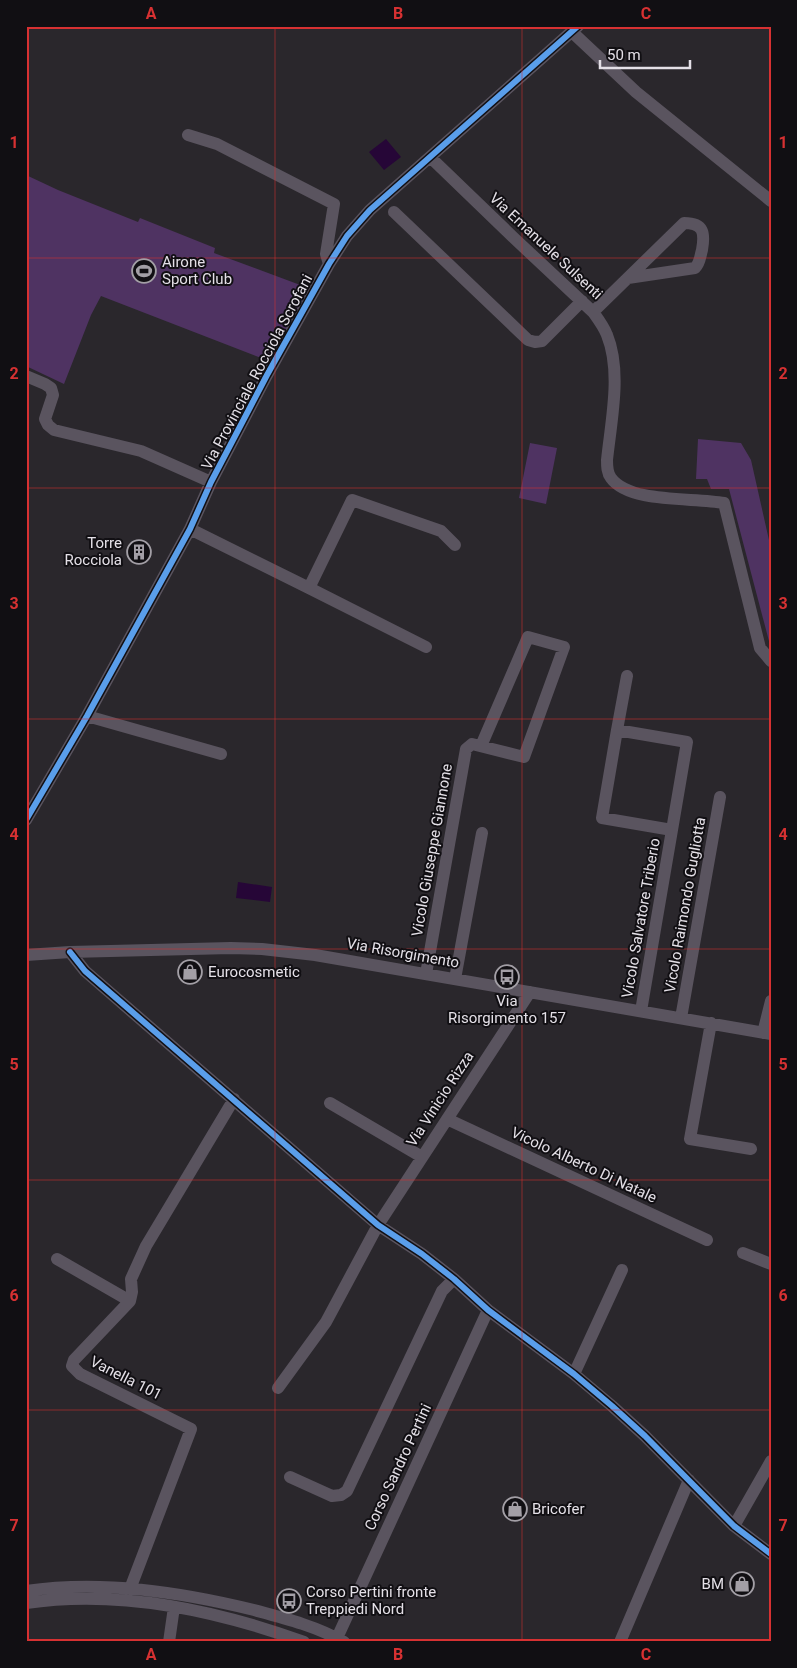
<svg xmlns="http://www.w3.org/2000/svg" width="797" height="1668" font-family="Roboto,sans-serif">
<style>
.green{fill:#4f3362}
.water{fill:#260637}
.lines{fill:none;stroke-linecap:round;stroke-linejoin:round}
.minor{stroke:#5a545f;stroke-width:12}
.cycleway-casing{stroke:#110f13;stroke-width:9}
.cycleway{stroke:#5a9eea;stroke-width:6}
.grid{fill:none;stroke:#d73132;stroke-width:1;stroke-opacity:0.55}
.labels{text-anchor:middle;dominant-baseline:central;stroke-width:4;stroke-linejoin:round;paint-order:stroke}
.street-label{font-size:15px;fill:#e4e0e7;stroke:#110f13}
.poi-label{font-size:15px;fill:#e4e0e7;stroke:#110f13;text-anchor:start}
.neatline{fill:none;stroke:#d73132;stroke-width:2}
.grid-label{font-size:16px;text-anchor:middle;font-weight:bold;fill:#d73132}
</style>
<rect width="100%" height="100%" fill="#2a272c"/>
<!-- green -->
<path class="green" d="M26 175 58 190 138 222 140 218 215 248 214 253 311 289 280 342H273L269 349 271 356 269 361 101 296 91 315 64 384 26 366Z
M698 439 741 443 751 460 771 549 770 645 729 489H711L707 479H696Z
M530 443 557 448 546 504 519 498Z"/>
<!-- water -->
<path class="water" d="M386 139 401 157 384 170 369 152Z
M238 882 272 887 270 902 236 898Z"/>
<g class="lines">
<!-- minor -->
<path class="minor" d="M572 32 636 92 771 201
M188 135 217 144 334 204 326 254 329 264
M430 157 515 239 593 312C598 319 604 327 607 335 622 372 611 421 607 460 607 466 607 473 611 478 630 504 694 497 724 503L760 648 771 661
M394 212 528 340 535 342 542 341 582 301
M593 312 684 223C704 223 705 233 702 250 700 257 700 263 695 268L628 278
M26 376 45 384 51 388 53 395 45 419 48 425 54 430 141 451 211 482
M190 529 309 588 426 647
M309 588 352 500 441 531 455 545
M87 716 221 754
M617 730 627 676
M26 820 87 716 190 529 211 482 267 375 329 264 347 236 370 210 578 26
M70 952 85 971 378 1225 422 1254 454 1279 488 1310 574 1374 612 1406 645 1436 734 1526 771 1554
M26 955 70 952 231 948 262 949 315 955 771 1034
M426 974 466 749 472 744 524 757 564 647 528 637 481 746
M455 979 482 833
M641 1011 672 830 602 818 617 730 687 742 672 830
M681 1018 720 797
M711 1023 690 1139 751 1149
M763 1033 771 1001
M330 1103 422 1157
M447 1119 707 1240
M743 1253 771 1264
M57 1259 130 1301
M574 1374 622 1270
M278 1388 326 1322 378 1225 530 992
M290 1477 332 1496 341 1495 347 1491 442 1291 454 1279
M734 1526 771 1461
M130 1589 191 1429 80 1374 72 1366 74 1360 130 1301 132 1292 131 1279 146 1246 234 1099
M26 1591C102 1580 180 1592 254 1610 284 1618 316 1626 344 1642
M26 1603C120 1589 216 1610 304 1642
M337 1638 488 1310
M169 1642 174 1607
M620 1642 689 1480"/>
<!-- cycleway casing -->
<g class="cycleway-casing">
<path id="cycleway" d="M26 820 87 716 190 529 211 482 267 375 329 264 347 236 370 210 578 26
M70 952 85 971 378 1225 422 1254 454 1279 488 1310 574 1374 612 1406 645 1436 734 1526 771 1554"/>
</g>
<!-- cycleway -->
<use href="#cycleway" class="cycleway"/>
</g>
<!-- grid -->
<path class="grid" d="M275 26V1642M522 26V1642M26 258H771M26 488H771M26 719H771M26 949H771M26 1180H771M26 1410H771"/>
<!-- icons -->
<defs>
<g id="stadium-ring" transform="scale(1.25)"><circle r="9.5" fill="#110f13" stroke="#a39fa6" stroke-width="1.5"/><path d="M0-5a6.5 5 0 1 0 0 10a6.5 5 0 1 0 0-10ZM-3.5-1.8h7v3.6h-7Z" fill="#a39fa6"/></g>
<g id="building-ring" transform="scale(1.25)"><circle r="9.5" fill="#110f13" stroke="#a39fa6" stroke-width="1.5"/><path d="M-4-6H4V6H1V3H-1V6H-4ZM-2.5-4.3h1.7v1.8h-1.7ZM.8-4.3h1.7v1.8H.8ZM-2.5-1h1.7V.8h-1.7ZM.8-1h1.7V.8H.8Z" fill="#a39fa6"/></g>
<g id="shop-ring" transform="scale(1.25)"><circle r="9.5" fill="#110f13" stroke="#a39fa6" stroke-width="1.5"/><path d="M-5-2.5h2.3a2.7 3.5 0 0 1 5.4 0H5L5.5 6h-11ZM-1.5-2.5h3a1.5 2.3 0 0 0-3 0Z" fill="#a39fa6"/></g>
<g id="bus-ring" transform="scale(1.25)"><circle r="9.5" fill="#110f13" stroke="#a39fa6" stroke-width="1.5"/><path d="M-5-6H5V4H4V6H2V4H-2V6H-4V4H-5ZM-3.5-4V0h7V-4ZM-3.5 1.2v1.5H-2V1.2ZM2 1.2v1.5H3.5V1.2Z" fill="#a39fa6"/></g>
</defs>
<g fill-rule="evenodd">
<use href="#stadium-ring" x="144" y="271"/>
<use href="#building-ring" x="139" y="552"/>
<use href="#shop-ring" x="190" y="972"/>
<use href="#bus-ring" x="507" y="977"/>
<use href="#shop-ring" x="515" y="1509"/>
<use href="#shop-ring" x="742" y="1584"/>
<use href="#bus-ring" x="289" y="1601"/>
</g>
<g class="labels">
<!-- street labels -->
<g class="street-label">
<text transform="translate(546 246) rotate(43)">Via Emanuele Sulsenti</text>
<text transform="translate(257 372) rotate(-62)">Via Provinciale Rocciola Scrofani</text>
<text transform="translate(432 850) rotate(-80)">Vicolo Giuseppe Giannone</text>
<text transform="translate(685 905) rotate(-80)">Vicolo Raimondo Gugliotta</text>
<text transform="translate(641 918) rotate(-80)">Vicolo Salvatore Triberio</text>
<text transform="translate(403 953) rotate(10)">Via Risorgimento</text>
<text transform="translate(440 1099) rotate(-57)">Via Vinicio Rizza</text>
<text transform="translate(584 1165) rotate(25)">Vicolo Alberto Di Natale</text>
<text transform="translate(126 1378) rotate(27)">Vanella 101</text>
<text transform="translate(398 1467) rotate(-65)">Corso Sandro Pertini</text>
</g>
<!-- poi labels -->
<g class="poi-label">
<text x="162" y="262">Airone<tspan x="162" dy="17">Sport Club</tspan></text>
<text x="122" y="543" text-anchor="end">Torre<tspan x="122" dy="17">Rocciola</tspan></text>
<text x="208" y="972">Eurocosmetic</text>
<text x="507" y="1001" text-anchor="middle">Via<tspan x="507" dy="17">Risorgimento 157</tspan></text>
<text x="532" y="1509">Bricofer</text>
<text x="724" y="1584" text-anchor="end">BM</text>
<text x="306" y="1592">Corso Pertini fronte<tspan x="306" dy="17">Treppiedi Nord</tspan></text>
</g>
</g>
<!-- border -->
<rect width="797" height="1668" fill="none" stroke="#110f13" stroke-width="55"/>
<!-- scale -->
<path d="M600 60v8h90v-8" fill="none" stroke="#e4e0e7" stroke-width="2.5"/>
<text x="607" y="60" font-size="15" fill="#e4e0e7" stroke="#110f13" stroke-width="4" paint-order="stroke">50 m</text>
<rect x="28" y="28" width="742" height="1612" class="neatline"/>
<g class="grid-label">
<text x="151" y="19">A</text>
<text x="398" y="19">B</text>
<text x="646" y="19">C</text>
<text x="14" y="148">1</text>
<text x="783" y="148">1</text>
<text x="14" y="379">2</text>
<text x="783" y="379">2</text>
<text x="14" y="609">3</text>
<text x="783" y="609">3</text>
<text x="14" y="840">4</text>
<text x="783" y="840">4</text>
<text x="14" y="1070">5</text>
<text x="783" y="1070">5</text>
<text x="14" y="1301">6</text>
<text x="783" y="1301">6</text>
<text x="14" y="1531">7</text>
<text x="783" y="1531">7</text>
<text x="151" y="1660">A</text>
<text x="398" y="1660">B</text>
<text x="646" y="1660">C</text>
</g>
</svg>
